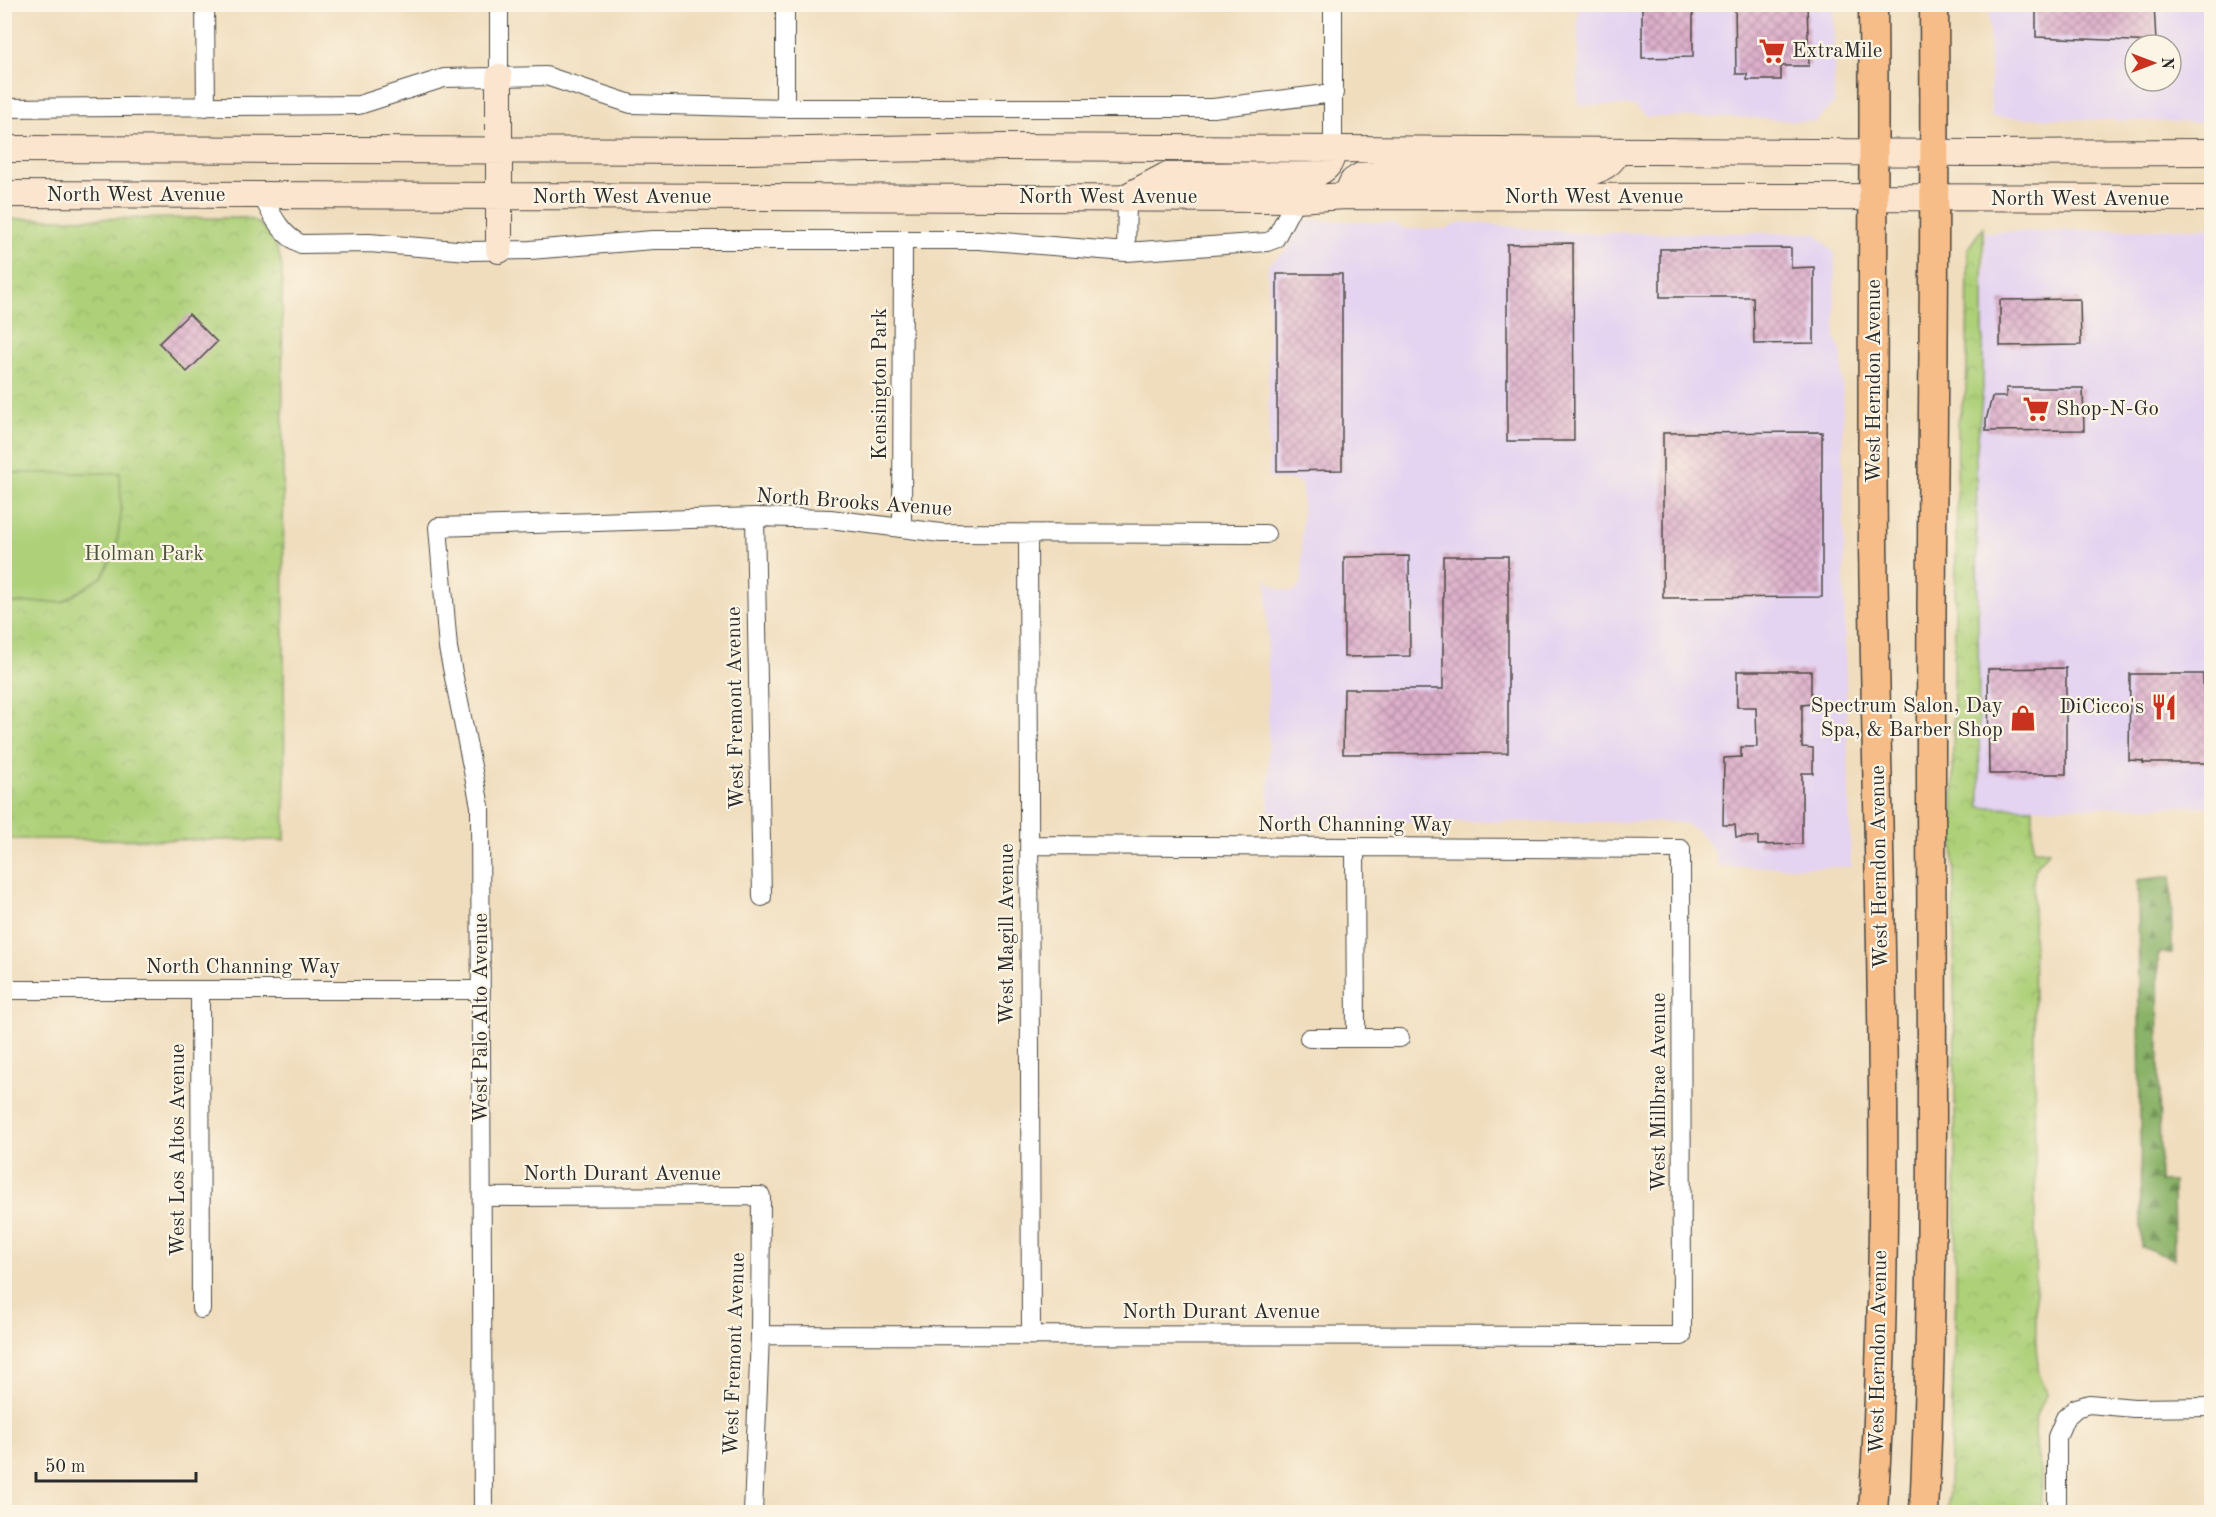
<svg xmlns="http://www.w3.org/2000/svg" width="2216" height="1517" font-family="'Old Standard TT',serif">
<style>
.built{fill:#e4d3f1;fill-rule:evenodd}
.forest{fill:url(#forest-firs);stroke:#5a6e4a;stroke-width:1.5}
.park{fill:url(#park-crowns);stroke:#6c7e52;stroke-width:1.5}
.garden{fill:#add078;stroke:#6c7e52;stroke-width:1.5}
.building{fill:url(#building-cross-hatch)}
.lines{fill:none;stroke-linecap:round;stroke-linejoin:round}
.street-casing{stroke:#494641;stroke-width:20}
.secondary-casing{stroke:#494641;stroke-width:28}
.primary-casing{stroke:#494641;stroke-width:31}
.street{stroke:#fff;stroke-width:18}
.secondary{stroke:#fce5cf;stroke-width:26}
.primary{stroke:#f7bd88;stroke-width:28}
.labels{text-anchor:middle;dominant-baseline:central;stroke-width:4.5;stroke-linejoin:round;paint-order:stroke}
.poi-label{font-size:21px;fill:#2b2b2b;stroke:#fcf5e5;text-anchor:start}
.street-label{font-size:21px;fill:#2b2b2b;stroke:#fcf5e5}
.park-label{font-size:21px;fill:#4c543e;stroke:#fcf5e5}
</style>
<defs>
<pattern id="forest-firs" width="22" height="20" patternUnits="userSpaceOnUse" patternTransform="scale(1.5)"><rect width="22" height="20" fill="#8ab268"/><path d="M5 1l3.5 6h-7zM16 11l3.5 6h-7z" fill="#719156"/></pattern>
<pattern id="park-crowns" width="20" height="18" patternUnits="userSpaceOnUse" patternTransform="scale(1.5)"><rect width="20" height="18" fill="#add078"/><path d="M2 6a3 3 0 1 1 6 0M12 15a3 3 0 1 1 6 0" fill="none" stroke="#95b368"/></pattern>
<pattern id="building-cross-hatch" width="8" height="8" patternUnits="userSpaceOnUse" patternTransform="scale(1.5)"><rect width="8" height="8" fill="#ddafcb"/><path d="M0 0l8 8M0 8l8-8" fill="none" stroke="#b38fa5"/></pattern>
</defs>
<rect width="100%" height="100%" fill="#fcf5e5"/>
<filter id="ink" filterUnits="userSpaceOnUse"><feTurbulence type="fractalNoise" baseFrequency=".0167" numOctaves="2"/><feDisplacementMap in="SourceGraphic" scale="12" xChannelSelector="R" yChannelSelector="G"/><feConvolveMatrix kernelMatrix="1 2 1 2 8 2 1 2 1" color-interpolation-filters="sRGB"/></filter>
<filter id="wash" filterUnits="userSpaceOnUse"><feTurbulence type="fractalNoise" baseFrequency=".008" numOctaves="4" result="noise"/><feDisplacementMap in="SourceGraphic" scale="24" xChannelSelector="R" yChannelSelector="G"/><feGaussianBlur stdDeviation="1.35" result="paint"/><feColorMatrix in="noise" values="0 0 0 0 0 0 0 0 0 0 0 0 0 0 0 0 0 1.4 0 .05"/><feComposite in="paint" operator="in"/></filter>
<g filter="url(#wash)">
<rect width="100%" height="100%" fill="#f0ddbd"/>
<!-- built -->
<path class="built" d="M1578 5H1834V103L1815 122 1728 117H1647L1635 106 1578 105Z
M1989 5H2211V123L1991 117ZM2135 45H2171V81H2135Z
M1312 220 1392 223 1405 229H1447L1461 222 1580 233H1816L1835 254V338L1842 354 1845 640 1851 867H1718L1715 853 1698 831 1685 824 1670 822 1269 821 1267 578 1274 587 1290 592 1298 589 1302 581V485L1297 481 1269 479 1268 264 1287 250 1300 224Z
M2211 228V806L1978 808 1976 457 1983 388 1985 232Z"/>
<!-- forest -->
<path class="forest" d="M2171 876 2172 953H2158L2160 1182H2173L2174 1259 2141 1247 2138 880Z"/>
<!-- park -->
<path class="park" d="M246 218C269 223 279 248 282 268L285 840 5 839 4 219Z
M1983 227V388L1976 457 1980 807 2033 808V850L2049 851 2036 867 2033 881 2036 1347 2039 1374 2047 1393 2035 1419 2034 1435 2042 1482 2040 1512H1948L1956 1293 1953 749 1958 421 1966 390 1967 366 1968 248Z"/>
<!-- garden -->
<path class="garden" d="M5 473H120L121 514 116 549 102 577 63 602 5 603Z"/>
<g id="blocks">
<!-- building -->
<path class="building" d="M1642 4H1693V57L1642 58Z
M1735 4H1807L1809 66H1781V80H1747V74H1736Z
M2036 4H2154L2156 42 2036 37Z
M1573 243 1574 441H1507V244Z
M1791 248V268L1814 267V343L1754 344 1753 297H1660V249Z
M1277 274H1342V470L1277 471Z
M2080 299 2081 345 2000 346V300Z
M189 314 217 342 187 372 159 343Z
M2006 388H2083L2084 430 1986 431V420L1992 397H2006Z
M1822 432V597L1663 598V433Z
M1409 556 1410 656 1344 657V557Z
M1443 556H1508V753L1343 754 1344 689H1443Z
M2066 668V774H1989L1988 669Z
M1737 671H1811V704L1802 705V747L1813 748V773H1802V844L1758 845V837H1736L1735 825H1723L1724 758 1741 757V747H1757L1756 707H1737Z
M2130 674H2203V694H2211V763H2143V761L2129 760Z"/>
</g>
</g>
<g filter="url(#ink)">
<use href="#blocks" fill-opacity="0" stroke="#494641" stroke-width="1.5"/>
<g class="lines">
<!-- street casing -->
<g class="street-casing">
<path id="street" d="M205 4 206 107
M785 4V108
M1333 4V150
M499 77V4
M4 108 359 105 444 78 546 76 631 104 785 108H1213L1334 93
M262 196C272 215 281 235 301 244L369 243 469 251 530 250 653 240H979L1126 252 1267 242 1275 239 1296 199
M1126 252 1127 197
M755 517 762 897
M902 528 903 240
M1028 534 1031 1334
M1355 847 1356 1038
M4 990H481
M200 990 201 1309
M1309 1038H1400
M482 1197 761 1196 760 1335 753 1512
M760 1335 1682 1336 1681 849 1030 845
M483 1512 480 806 448 648 438 527 755 517 830 519 941 533 1266 534
M2057 1512V1437L2065 1418 2076 1408 2089 1404 2134 1408 2212 1407"/>
</g>
<!-- secondary casing -->
<g class="secondary-casing">
<path id="secondary" d="M499 77V250
M4 149 746 151 1005 147 1973 153 2212 152
M1444 192C1455 188 1467 180 1478 177 1511 170 1603 191 1617 151
M4 194 1296 199 1346 196 2212 198
M1128 196 1166 176 1313 175C1326 170 1331 165 1333 150
M1346 196 1353 181 1361 176 1433 172 1476 157"/>
</g>
<!-- primary casing -->
<g class="primary-casing">
<path id="primary" d="M1873 4C1875 184 1871 363 1873 543 1877 866 1894 1190 1873 1512
M1924 1512C1936 1263 1931 1012 1931 762 1931 510 1936 257 1934 4"/>
</g>
<!-- street -->
<use href="#street" class="street"/>
<!-- secondary -->
<use href="#secondary" class="secondary"/>
<!-- primary -->
<use href="#primary" class="primary"/>
</g>
</g>
<!-- icons -->
<defs>
<g id="supermarket-bare" transform="scale(2.07)"><path d="M-6-5.5h2.5l.6 2H6L4.5 2H-2.5L-4.4-4H-6ZM-1.5 3.2a1.3 1.3 0 1 0 .1 0ZM3 3.2a1.3 1.3 0 1 0 .1 0Z" fill="#c8321e" stroke="#fcf5e5" stroke-width="2.5" paint-order="stroke"/></g>
<g id="restaurant-bare" transform="scale(2.07)"><path d="M-5-6h1v4h1v-4h1v4h1v-4h1v5L-1.5 .5V6h-2V.5L-5-1ZM5-6V6H3V1.5H1.5Q1.5-4 5-6Z" fill="#c8321e" stroke="#fcf5e5" stroke-width="2.5" paint-order="stroke"/></g>
<g id="shop-bare" transform="scale(2.07)"><path d="M-5-2.5h2.3a2.7 3.5 0 0 1 5.4 0H5L5.5 6h-11ZM-1.5-2.5h3a1.5 2.3 0 0 0-3 0Z" fill="#c8321e" stroke="#fcf5e5" stroke-width="2.5" paint-order="stroke"/></g>
</defs>
<g fill-rule="evenodd">
<use href="#supermarket-bare" x="1772" y="51"/>
<use href="#supermarket-bare" x="2036" y="409"/>
<use href="#restaurant-bare" x="2164" y="707"/>
<use href="#shop-bare" x="2023" y="718"/>
</g>
<g class="labels">
<!-- poi labels -->
<g class="poi-label">
<text x="1792" y="51">ExtraMile</text>
<text x="2056" y="409">Shop-N-Go</text>
<text x="2003" y="706" text-anchor="end">Spectrum Salon, Day<tspan x="2003" dy="24">Spa, &amp; Barber Shop</tspan></text>
<text x="2144" y="707" text-anchor="end">DiCicco's</text>
</g>
<!-- street labels -->
<g class="street-label">
<text x="136" y="195">North West Avenue</text>
<text x="622" y="197">North West Avenue</text>
<text x="1108" y="197">North West Avenue</text>
<text x="1594" y="197">North West Avenue</text>
<text x="2080" y="199">North West Avenue</text>
<text transform="translate(1874 381) rotate(-90)">West Herndon Avenue</text>
<text transform="translate(880 384) rotate(-90)">Kensington Park</text>
<text transform="translate(854 503) rotate(4)">North Brooks Avenue</text>
<text transform="translate(736 708) rotate(-91)">West Fremont Avenue</text>
<text x="1355" y="825">North Channing Way</text>
<text transform="translate(1880 867) rotate(-91)">West Herndon Avenue</text>
<text transform="translate(1007 934) rotate(-90)">West Magill Avenue</text>
<text x="243" y="967">North Channing Way</text>
<text transform="translate(481 1018) rotate(-90)">West Palo Alto Avenue</text>
<text transform="translate(1659 1092) rotate(-90)">West Millbrae Avenue</text>
<text transform="translate(178 1150) rotate(-90)">West Los Altos Avenue</text>
<text x="622" y="1174">North Durant Avenue</text>
<text x="1221" y="1312">North Durant Avenue</text>
<text transform="translate(1879 1352) rotate(-89)">West Herndon Avenue</text>
<text transform="translate(735 1354) rotate(-88)">West Fremont Avenue</text>
</g>
<!-- park labels -->
<g class="park-label">
<text x="144" y="554">Holman Park</text>
</g>
</g>
<!-- margin -->
<rect width="2216" height="1517" fill="none" stroke="#fcf5e5" stroke-width="24"/>
<!-- north arrow -->
<g transform="translate(2153 63) rotate(90)"><circle r="28" fill="#fcf5e5" stroke="#a8a49b" stroke-width="1.5"/>
<path d="M0-4.5L10 22L0 15L-10 22Z" fill="#c8321e"/>
<text y="-9" font-size="16" font-weight="bold" text-anchor="middle" fill="#2b2b2b">N</text>
</g>
<!-- scale -->
<path d="M36 1472v9h160v-9" fill="none" stroke="#2b2b2b" stroke-width="3"/>
<text x="45" y="1472" font-size="18" fill="#2b2b2b" stroke="#fcf5e5" stroke-width="4.5" paint-order="stroke">50 m</text>
</svg>
